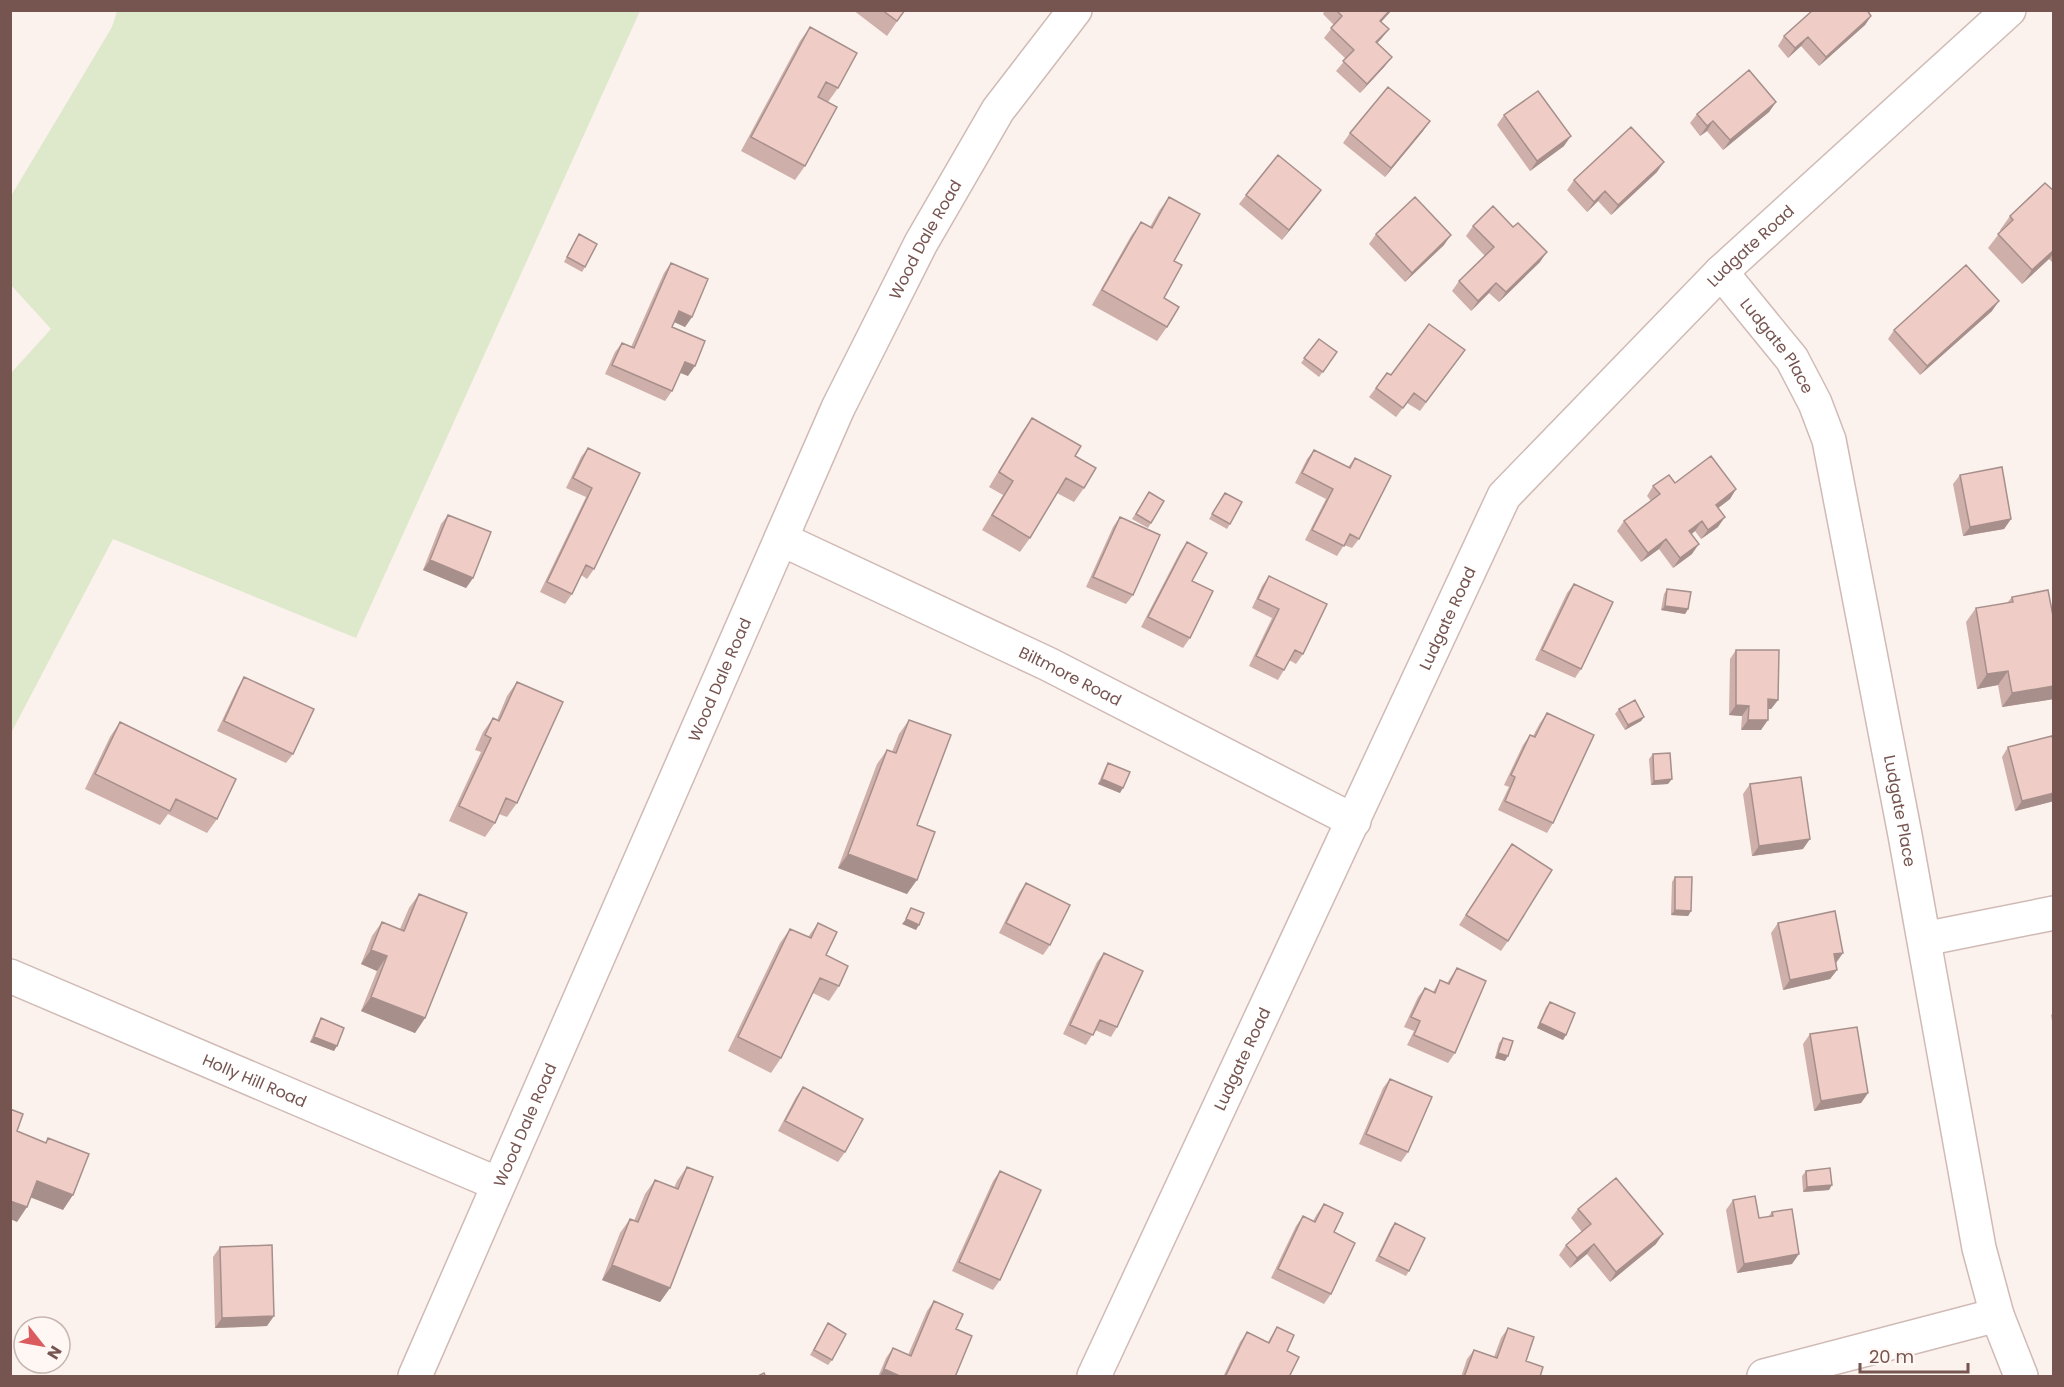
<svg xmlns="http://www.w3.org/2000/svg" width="2064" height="1387" font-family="Poppins,sans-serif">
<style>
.green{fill:#dee9cb}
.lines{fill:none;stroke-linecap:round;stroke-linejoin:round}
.minor-casing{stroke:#d0bab5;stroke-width:36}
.minor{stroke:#fff;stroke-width:33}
.wall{fill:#ceafaa}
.shaded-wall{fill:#a78f8b}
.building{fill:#efccc6;stroke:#a78f8b;stroke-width:1.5}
.labels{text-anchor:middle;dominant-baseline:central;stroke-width:6;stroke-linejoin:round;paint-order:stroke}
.street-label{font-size:16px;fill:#765450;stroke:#fef7f3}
</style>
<rect width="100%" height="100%" fill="#fbf2ed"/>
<!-- green -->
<path class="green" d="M117 11H640L356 638 113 539 11 733V373L51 329 11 285V196L112 27Z"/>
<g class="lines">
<!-- minor casing -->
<g class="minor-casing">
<g id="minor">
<path id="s1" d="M1721 272 1792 359 1815 403 1829 440 1905 835 1979 1248 1997 1315 2021 1376"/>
<path id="s2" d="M781 539 1048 664 1354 821"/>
<path d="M1924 939 2054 913"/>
<path id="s3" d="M10 976 498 1184"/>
<path id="s4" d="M415 1376 838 408 921 243 998 110 1075 10"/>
<path id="s5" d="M1094 1376 1504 496 1721 272 2009 10"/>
<path d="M1764 1376 1997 1315"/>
</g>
</g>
<!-- minor -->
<use href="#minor" class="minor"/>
</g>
<!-- wall -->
<path class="wall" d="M853 10H905L887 36Z
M1325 10H1392L1381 22 1389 29 1377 43 1385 66 1360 93 1336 71 1346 59 1324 38 1334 25 1323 14Z
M1871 16 1865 25 1819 66 1801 46 1788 58 1778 46 1784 36Z
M810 27 838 88 828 102 818 97 805 166 795 180 741 151 800 41Z
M1776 102 1769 112 1723 150 1707 131 1700 136 1690 123 1697 114Z
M1504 115 1564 146 1530 171 1497 125Z
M1423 131 1385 177 1343 143 1350 133Z
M1657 172 1611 215 1598 201 1587 212 1567 190 1574 180Z
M1321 190 1282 240 1239 204 1246 195Z
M2054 191V264L2049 259 2022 284 1988 248 2001 231 2000 230 2010 216Z
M1169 197 1174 261 1164 298 1167 327 1157 341 1092 305 1131 236 1141 222 1150 227 1159 211Z
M1473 226 1540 262 1499 302 1489 293 1471 311 1452 291 1459 281 1485 256 1466 236Z
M579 234 585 267 582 272 564 262Z
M1376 234 1444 245 1405 282 1369 244Z
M671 263 692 317 685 327 674 322 672 327 688 376 680 372 672 391 665 401 605 374 615 352 622 343 631 347 664 273Z
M1992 311 1920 375 1888 339 1894 330Z
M1319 339 1337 352 1319 377 1301 363Z
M1465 350 1420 411 1407 403 1396 417 1369 397 1387 373 1391 375Z
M1032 418 1075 456 1084 488 1074 502 1057 493 1030 538 1020 552 982 530 1003 495 989 487 1022 432Z
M588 448 640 473 594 569 587 579 581 575 572 594 565 604 540 592 586 497 566 488 581 457Z
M1314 450 1348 467 1355 458 1359 539 1352 548 1344 545 1337 556 1305 540 1326 499 1295 483 1307 459Z
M1960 475 2011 519 2004 529 1963 536 1953 484Z
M1675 483 1736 489 1730 499 1718 508V527L1701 539 1695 531 1692 534V554L1673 568 1659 549 1641 562 1617 531 1624 521 1651 501 1647 496 1653 486Z
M1149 492 1151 523 1148 528 1132 519Z
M1225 493 1230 524 1227 529 1209 519Z
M448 515 473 578 466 588 423 570 441 524Z
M1120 517 1133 595 1126 604 1086 587 1113 527Z
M1187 542 1192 581 1190 638 1183 648 1141 627 1180 552Z
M1269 576 1303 654 1296 664 1289 660 1284 670 1278 680 1249 666 1272 618 1252 608 1262 586Z
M1574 584 1581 669 1575 678 1535 660 1567 593Z
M1667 589 1688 609 1685 614 1661 610 1664 594Z
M2012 597 2054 699 2002 707 1998 685 1977 689 1966 622 1976 608 2007 603Z
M1736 650 1778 700 1771 709H1768L1761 730H1741L1742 716 1729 715 1730 659Z
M244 677 293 754 286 763 217 731 238 687Z
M517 682V803L507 817 499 814 495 823 485 837 449 821 481 752 475 750 483 732 493 718 497 720 507 696Z
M1619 709 1644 717 1641 721 1625 730 1615 714Z
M1547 713 1553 823 1547 833 1498 810 1509 787 1504 785 1523 745 1530 735 1533 736 1540 723Z
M909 720 917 825 907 894 838 868 877 764 887 750 892 752 899 734Z
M120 722 217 819 207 833 168 814 160 825 85 789 110 737Z
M2008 747 2054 801 2015 811 2002 757Z
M1653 754 1668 784 1651 785 1649 759Z
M1108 763 1120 793 1098 784 1105 768Z
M1750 784 1803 849 1752 856 1743 794Z
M1512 844 1508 941 1501 951 1459 925Z
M1675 877 1691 911 1688 916 1671 915 1672 882Z
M1026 883 1050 945 1043 955 999 933 1019 893Z
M419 894 425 1018 415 1033 361 1011 377 971 361 964 372 936 382 922 400 929 409 908Z
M818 923 826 955 839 986 829 1001 813 993 781 1058 771 1073 728 1051 780 943 790 929 808 937Z
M1778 923 1836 963 1837 970 1830 979 1783 990 1771 933Z
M1104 953 1117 1027 1111 1037 1095 1030 1086 1045 1063 1034 1097 962Z
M1457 968 1455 1053 1448 1063 1407 1045 1414 1031 1404 1027 1418 997 1425 988 1433 992 1440 980 1447 983Z
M1550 1002 1566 1035 1563 1040 1537 1028 1546 1007Z
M2054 1012V1032L2051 1015Z
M321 1018 334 1051 310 1042 318 1023Z
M1810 1034 1868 1093 1861 1103 1814 1111 1803 1044Z
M1503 1038 1505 1061 1495 1058 1499 1043Z
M1390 1079 1408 1152 1401 1162 1359 1144 1383 1088Z
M803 1087 845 1152 838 1162 778 1131 796 1097Z
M687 1167 670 1288 660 1302 602 1280 620 1233 630 1219 634 1221 645 1194 655 1180 674 1188 677 1181Z
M1000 1171V1280L993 1290 952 1271 993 1181Z
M1806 1171 1829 1190 1803 1192 1802 1176Z
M1733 1200 1759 1218 1768 1217 1772 1212 1792 1264 1737 1273 1726 1210Z
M1324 1204 1334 1232 1331 1294 1324 1304 1271 1278 1296 1226 1303 1216 1313 1221 1317 1214Z
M1578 1209 1656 1244 1610 1282 1587 1254 1570 1268 1559 1255 1566 1245 1582 1232 1571 1218Z
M1395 1223 1409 1271 1406 1276 1375 1261 1391 1228Z
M220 1247 267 1326 215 1328 213 1257Z
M934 1301 956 1329 955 1377H878L886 1358 893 1348 908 1355 927 1311Z
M828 1323 832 1360 828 1365 810 1355Z
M1277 1327 1287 1351 1289 1377H1223L1240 1342 1247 1332 1268 1342Z
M1508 1328 1526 1361 1540 1377H1461L1467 1359 1474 1350 1494 1357 1501 1338Z"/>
<!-- shaded-wall -->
<path class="shaded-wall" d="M1390 10H1392L1373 31 1380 21Z
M1871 16 1865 25 1819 66 1826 57Z
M1389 29 1382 38 1369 52 1376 42Z
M1808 37 1801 46 1788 58 1795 48Z
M1392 57 1385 66 1360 93 1367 84Z
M1776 102 1769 112 1723 150 1730 140Z
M1430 121 1423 131 1385 177 1391 168Z
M1713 121 1707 131 1700 136 1707 126Z
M1571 136 1564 146 1530 171 1537 161Z
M1664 162 1657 172 1611 215 1618 205Z
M1321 190 1314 200 1282 240 1289 230Z
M1605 191 1598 201 1587 212 1594 202Z
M1451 235 1444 245 1405 282 1412 273Z
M2054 250V253L2049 259 2022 284 2032 270Z
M1547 252 1540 262 1499 302 1506 292Z
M1496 283 1489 293 1471 311 1478 301Z
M1999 301 1992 311 1920 375 1927 366Z
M679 311 692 317 685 327 672 321Z
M685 362 695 366 688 376 678 372Z
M1736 489 1730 499 1709 515 1716 505Z
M1725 517 1718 527 1701 539 1708 530Z
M2011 519 2004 529 1963 536 1970 527Z
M1702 521 1695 531 1683 540 1689 531Z
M1666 539 1659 549 1641 562 1648 553Z
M1699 544 1692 554 1673 568 1680 558Z
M430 560 473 578 466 588 423 570Z
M1665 606 1688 609 1685 614 1661 610Z
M2008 671 1998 685 1977 689 1987 674Z
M2054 686V699L2002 707 2012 693Z
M1768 699 1778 700 1771 709H1762Z
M1736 705 1749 706 1742 716 1729 715Z
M1644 717 1641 721 1625 730 1628 725Z
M1748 720H1768L1761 730H1741Z
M1102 779 1123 788 1120 793 1098 784Z
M1672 779 1668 784 1651 785 1654 781Z
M2054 793V801L2015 811 2022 801Z
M1810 839 1803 849 1752 856 1759 846Z
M848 854 917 880 907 894 838 868Z
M1675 910 1691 911 1688 916 1671 915Z
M906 919 919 925 916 930 902 924Z
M371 950 387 956 377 971 361 964Z
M1843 953 1836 963 1827 964 1834 954Z
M1837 970 1830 979 1783 990 1790 980Z
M371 997 425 1018 415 1033 361 1011Z
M1540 1023 1566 1035 1563 1040 1537 1028Z
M314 1037 337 1046 334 1051 310 1042Z
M1498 1053 1508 1056 1505 1061 1495 1058Z
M1868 1093 1861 1103 1814 1111 1821 1101Z
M37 1181 73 1195 63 1210 27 1196Z
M1832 1185 1829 1190 1803 1192 1807 1187Z
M10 1201 27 1207 17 1222 10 1219Z
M1663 1234 1656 1244 1610 1282 1616 1272Z
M1594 1244 1587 1254 1570 1268 1577 1258Z
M1799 1254 1792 1264 1737 1273 1744 1264Z
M612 1265 670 1288 660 1302 602 1280Z
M274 1316 267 1326 215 1328 222 1318Z
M884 1369 902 1377H879Z"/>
<!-- building -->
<path class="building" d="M882 10H905L897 21Z
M1336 10H1390L1380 21 1389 29 1376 42 1392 57 1367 84 1343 61 1354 50 1331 28 1342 16Z
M1813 10H1867L1871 16 1826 57 1808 37 1795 48 1784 36Z
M810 27 857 53 838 88 826 82 818 97 837 107 805 166 751 137Z
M1749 70 1776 102 1730 140 1713 121 1707 126 1697 114Z
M1388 87 1430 121 1391 168 1350 133Z
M1538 91 1571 136 1537 161 1504 115Z
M1631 127 1664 162 1618 205 1605 191 1594 202 1574 180Z
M1278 155 1321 190 1289 230 1246 195Z
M2045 183 2054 191V250L2032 270 1998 234 2013 220 2010 216Z
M1169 197 1200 214 1174 261 1182 265 1164 298 1179 307 1167 327 1102 290 1141 222 1152 228Z
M1415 197 1451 235 1412 273 1376 234Z
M1493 206 1513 227 1518 223 1547 252 1506 292 1496 283 1478 301 1459 281 1494 247 1473 226Z
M579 234 597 244 585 267 567 257Z
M671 263 708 279 692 317 679 311 672 327 705 341 695 366 685 362 672 391 612 365 622 343 634 348Z
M1966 265 1999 301 1927 366 1894 330Z
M1429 324 1465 350 1426 402 1414 393 1403 408 1376 388 1387 373 1391 375Z
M1319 339 1337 352 1323 372 1304 358Z
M1032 418 1081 446 1075 456 1096 468 1084 488 1066 478 1030 538 992 515 1013 481 999 472Z
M588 448 640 473 594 569 586 565 572 594 547 582 592 488 573 478Z
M1314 450 1350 468 1355 458 1391 476 1359 539 1350 534 1344 546 1312 530 1333 489 1302 473Z
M1711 456 1736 489 1716 505 1725 517 1708 530 1702 521 1689 531 1699 544 1680 558 1666 539 1648 553 1624 521 1660 494 1653 486 1669 475 1675 483Z
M2002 467 2011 519 1970 527 1960 475Z
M1149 492 1164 501 1151 523 1136 514Z
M1225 493 1242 502 1230 524 1212 514Z
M448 515 491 532 473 578 430 560Z
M1120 517 1160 535 1133 595 1093 577Z
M1187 542 1207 553 1192 581 1213 591 1190 638 1148 617Z
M1269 576 1327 604 1303 654 1295 650 1284 670 1256 656 1279 609 1258 599Z
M1574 584 1613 602 1581 669 1542 650Z
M1667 589 1691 592 1688 609 1665 606Z
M2048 590 2054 621V686L2012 693 2008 671 1987 674 1976 608 2013 602 2012 597Z
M1736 650H1779L1778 700 1768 699V720H1748L1749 706 1736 705Z
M244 677 314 709 293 754 224 721Z
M517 682 563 702 517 803 506 798 495 823 459 806 491 738 485 735 493 718 499 721Z
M1635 700 1644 717 1628 725 1619 709Z
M1547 713 1594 735 1553 823 1505 801 1515 777 1511 775 1530 735 1535 737Z
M909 720 951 735 917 825 935 832 917 880 848 854 887 750 896 753Z
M120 722 236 779 217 819 176 799 170 811 95 774Z
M2052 736 2054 742V793L2022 801 2008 747Z
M1670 753 1672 779 1654 781 1653 754Z
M1108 763 1130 772 1123 788 1102 779Z
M1801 777 1810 839 1759 846 1750 784Z
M1512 844 1552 870 1508 941 1466 915Z
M1675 877H1692L1691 911 1675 910Z
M1026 883 1070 905 1050 945 1006 923Z
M419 894 467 913 425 1018 371 997 387 956 371 950 382 922 404 931Z
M911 908 924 913 919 925 906 919Z
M1835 911 1843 953 1834 954 1837 970 1790 980 1778 923Z
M818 923 837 932 826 955 848 966 839 986 820 978 781 1058 738 1037 790 929 811 938Z
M1104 953 1143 971 1117 1027 1100 1020 1093 1035 1070 1025Z
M1457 968 1486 981 1455 1053 1414 1035 1420 1021 1411 1017 1425 988 1435 993 1440 980 1449 984Z
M1550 1002 1575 1013 1566 1035 1540 1023Z
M321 1018 344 1028 337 1046 314 1037Z
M1857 1027 1868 1093 1821 1101 1810 1034Z
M1503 1038 1513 1041 1508 1056 1498 1053Z
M1390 1079 1432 1097 1408 1152 1366 1134Z
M803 1087 863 1119 845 1152 785 1121Z
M10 1109 23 1114 17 1131 46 1143 48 1138 89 1154 73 1195 37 1181 27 1207 10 1201Z
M687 1167 713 1177 670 1288 612 1265 630 1219 638 1222 655 1180 678 1189Z
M1830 1168 1832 1185 1807 1187 1806 1171Z
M1000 1171 1041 1190 1000 1280 959 1262Z
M1616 1178 1663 1234 1616 1272 1594 1244 1577 1258 1566 1245 1591 1224 1578 1209Z
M1755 1196 1759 1218 1773 1216 1772 1212 1792 1209 1799 1254 1744 1264 1733 1200Z
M1324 1204 1343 1213 1334 1232 1355 1243 1331 1294 1278 1269 1303 1216 1315 1222Z
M1395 1223 1425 1238 1409 1271 1379 1256Z
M272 1245 274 1316 222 1318 220 1247Z
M934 1301 963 1314 956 1329 972 1336 955 1377H902L884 1369 893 1348 911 1356Z
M828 1323 846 1334 832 1360 814 1350Z
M1277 1327 1294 1335 1287 1351 1299 1357 1289 1377H1225L1247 1332 1269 1343Z
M1508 1328 1534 1337 1526 1361 1543 1367 1540 1377H1464L1474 1350 1497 1358Z
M764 1373 766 1377H756Z"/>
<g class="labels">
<!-- street labels -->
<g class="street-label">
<text stroke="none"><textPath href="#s4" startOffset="1246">Wood Dale Road</textPath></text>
<text stroke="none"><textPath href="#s5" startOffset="1322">Ludgate Road</textPath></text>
<text stroke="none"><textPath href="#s1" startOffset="93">Ludgate Place</textPath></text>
<text stroke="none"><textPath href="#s5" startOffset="836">Ludgate Road</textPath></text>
<text stroke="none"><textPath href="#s2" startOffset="320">Biltmore Road</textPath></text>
<text stroke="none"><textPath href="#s4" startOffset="760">Wood Dale Road</textPath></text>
<text stroke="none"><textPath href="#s1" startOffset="579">Ludgate Place</textPath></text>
<text stroke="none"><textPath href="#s5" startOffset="350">Ludgate Road</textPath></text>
<text stroke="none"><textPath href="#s3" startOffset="266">Holly Hill Road</textPath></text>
<text stroke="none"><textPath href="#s4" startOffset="274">Wood Dale Road</textPath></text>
</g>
</g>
<!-- border -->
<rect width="2064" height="1387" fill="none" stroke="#765450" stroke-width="24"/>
<!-- north arrow -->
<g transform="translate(42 1345) rotate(121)"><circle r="28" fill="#fef7f3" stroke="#c8b6b2" stroke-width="1.5"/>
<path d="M0-4.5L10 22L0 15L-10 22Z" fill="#da5c5f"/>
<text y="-9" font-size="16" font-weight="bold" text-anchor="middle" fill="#765450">N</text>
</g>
<!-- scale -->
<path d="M1860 1363v9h108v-9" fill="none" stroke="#765450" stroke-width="3"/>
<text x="1869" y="1363" font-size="18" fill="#765450" stroke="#fef7f3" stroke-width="4.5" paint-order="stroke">20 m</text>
</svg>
